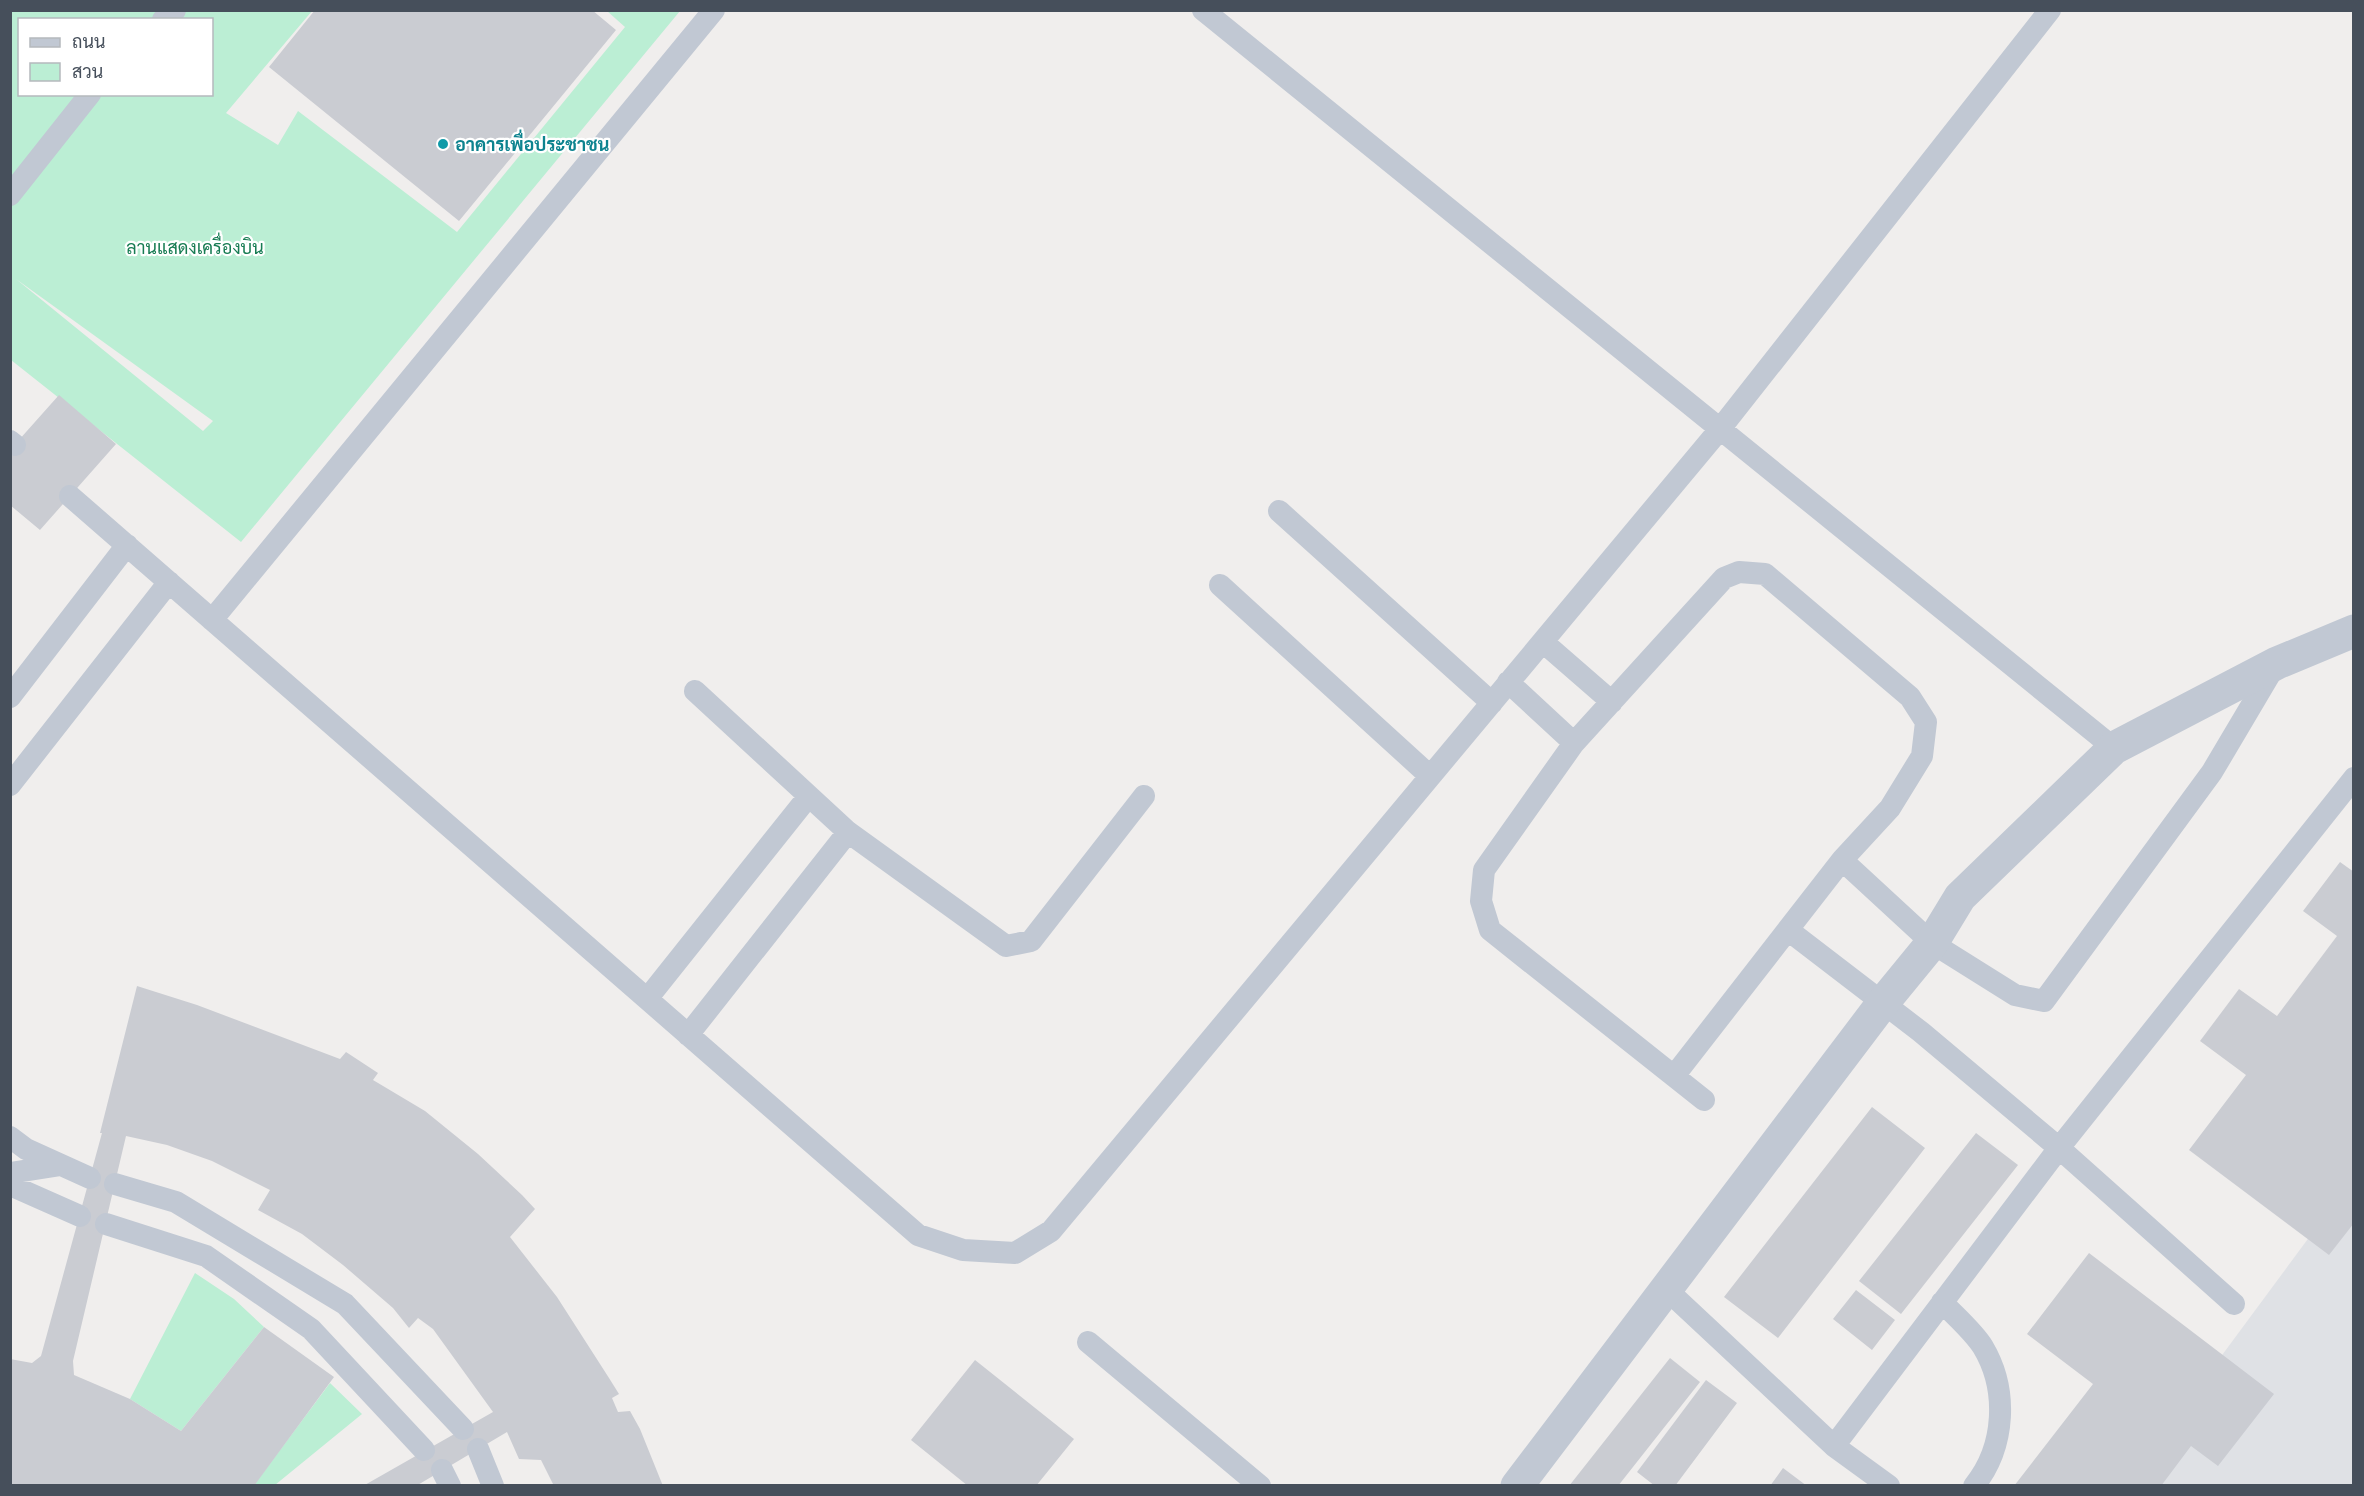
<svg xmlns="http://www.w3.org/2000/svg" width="2364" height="1496" font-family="'Titillium Web',Sarabun,sans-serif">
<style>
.airport{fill:#dfe1e5}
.green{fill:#bbeed4;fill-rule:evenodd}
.building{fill:#caccd2}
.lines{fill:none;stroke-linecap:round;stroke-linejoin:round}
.lane{stroke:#c1c8d3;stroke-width:22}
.street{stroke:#c1c8d3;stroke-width:33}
.culture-dot{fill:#0f9aa8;stroke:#fff;stroke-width:2}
.labels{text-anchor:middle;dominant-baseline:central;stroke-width:4.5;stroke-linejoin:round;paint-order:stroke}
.culture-label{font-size:18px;font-weight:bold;fill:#0d838f;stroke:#fff;text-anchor:start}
.park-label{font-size:18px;fill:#177c53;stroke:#fff}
</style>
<rect width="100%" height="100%" fill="#f0eeed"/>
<!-- airport -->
<path class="airport" d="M2353 1178V1485H2126Z"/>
<!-- green -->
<path class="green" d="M11 11H312L226 113 278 145 298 111 457 232 625 27 607 11H680L241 542 11 360ZM20 20H212V94H20ZM16 279 213 421 203 431Z
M195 1273 234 1299 264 1327 181 1431 130 1399Z
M330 1383 362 1414 275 1485H254Z"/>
<!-- building -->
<path class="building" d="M315 10H592L616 30 459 221 269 67Z
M59 395 116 444 40 530 10 505V450Z
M2340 862 2354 872V1223L2329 1255 2189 1150 2246 1075 2200 1041 2239 989 2277 1016 2337 936 2303 911Z
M137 986 197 1005 340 1059 346 1052 378 1073 373 1080 425 1111 478 1154 522 1195 535 1209 510 1237 557 1297 609 1378 619 1394 612 1398 618 1412 630 1411 640 1429 663 1486H554L541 1460 519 1459 507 1432 416 1486H363L493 1412 433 1329 418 1318 409 1328 393 1308 343 1265 302 1234 258 1210 270 1190 212 1161 167 1145 126 1136 73 1361 74 1375 130 1399 181 1431 264 1327 334 1377 254 1486H10V1359L32 1363 41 1356 102 1133H100Z
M1872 1107 1925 1148 1778 1338 1724 1297Z
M1976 1133 2018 1165 1901 1314 1859 1281Z
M2089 1253 2274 1394 2218 1466 2191 1446 2161 1486H2014L2093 1384 2027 1334Z
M1856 1290 1895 1320 1872 1350 1833 1319Z
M1670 1358 1700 1382 1618 1486H1569Z
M975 1360 1074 1439 1036 1486H968L911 1440Z
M1706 1380 1737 1403 1675 1486H1655L1637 1472Z
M1783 1468 1807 1486H1770Z"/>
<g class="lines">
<!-- lane -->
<path class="lane" d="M1203 10 2114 748
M163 20 175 10
M10 195 90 94
M10 441 15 445
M70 496 918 1235 963 1250 1015 1253 1051 1231 1720 429 2050 10
M1279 511 1492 703
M1220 585 1430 776
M212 620 714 10
M1543 642 1612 702
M1508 682 1574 743
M695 691 848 832 1006 946 1031 941 1144 796
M10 697 127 545
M10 785 169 582
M1788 930 1921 1032 2059 1148 2234 1304
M647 999 808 797
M688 1035 848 832
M1674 1076 1842 860
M1704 1100 1490 930 1481 901 1484 870 1574 743 1724 578 1739 572 1765 574 1910 697 1926 722 1922 756 1890 808 1842 860 1932 943 2015 995 2044 1001 2212 772 2276 664
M10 1137 26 1149 90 1178
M10 1173 61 1165
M115 1184 176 1202 345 1304 463 1429
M10 1185 80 1216
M106 1224 206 1256 311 1329 424 1450
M1666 1289 1834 1446
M1942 1302C1955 1316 1973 1331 1983 1347 2008 1389 2006 1446 1974 1486
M1088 1342 1260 1486
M478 1449 493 1486
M442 1470 450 1486
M1889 1486 1834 1446 2059 1148 2354 778"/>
<!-- street -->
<path class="street" d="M1517 1486 1882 1004 1932 943 1960 897 2114 748 2277 663 2354 631"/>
</g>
<!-- markers -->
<circle class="culture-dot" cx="443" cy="144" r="6"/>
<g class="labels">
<!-- culture labels -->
<g class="culture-label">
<text x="455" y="144">อาคารเพื่อประชาชน</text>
</g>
<!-- park labels -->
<g class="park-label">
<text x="195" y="247">ลานแสดงเครื่องบิน</text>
</g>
</g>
<!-- border -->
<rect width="2364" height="1496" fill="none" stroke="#464f5b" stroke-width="24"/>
<!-- legend -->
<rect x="18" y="18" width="195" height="78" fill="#ffffff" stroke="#b5b9bd" stroke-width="1.5"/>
<rect x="30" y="38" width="30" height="9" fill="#c1c8d3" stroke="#b5b9bd" stroke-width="1.5"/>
<text x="72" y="48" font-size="18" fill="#464f5b">ถนน</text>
<rect x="30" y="63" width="30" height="18" fill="#bbeed4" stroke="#b5b9bd" stroke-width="1.5"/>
<text x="72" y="78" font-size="18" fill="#464f5b">สวน</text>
</svg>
